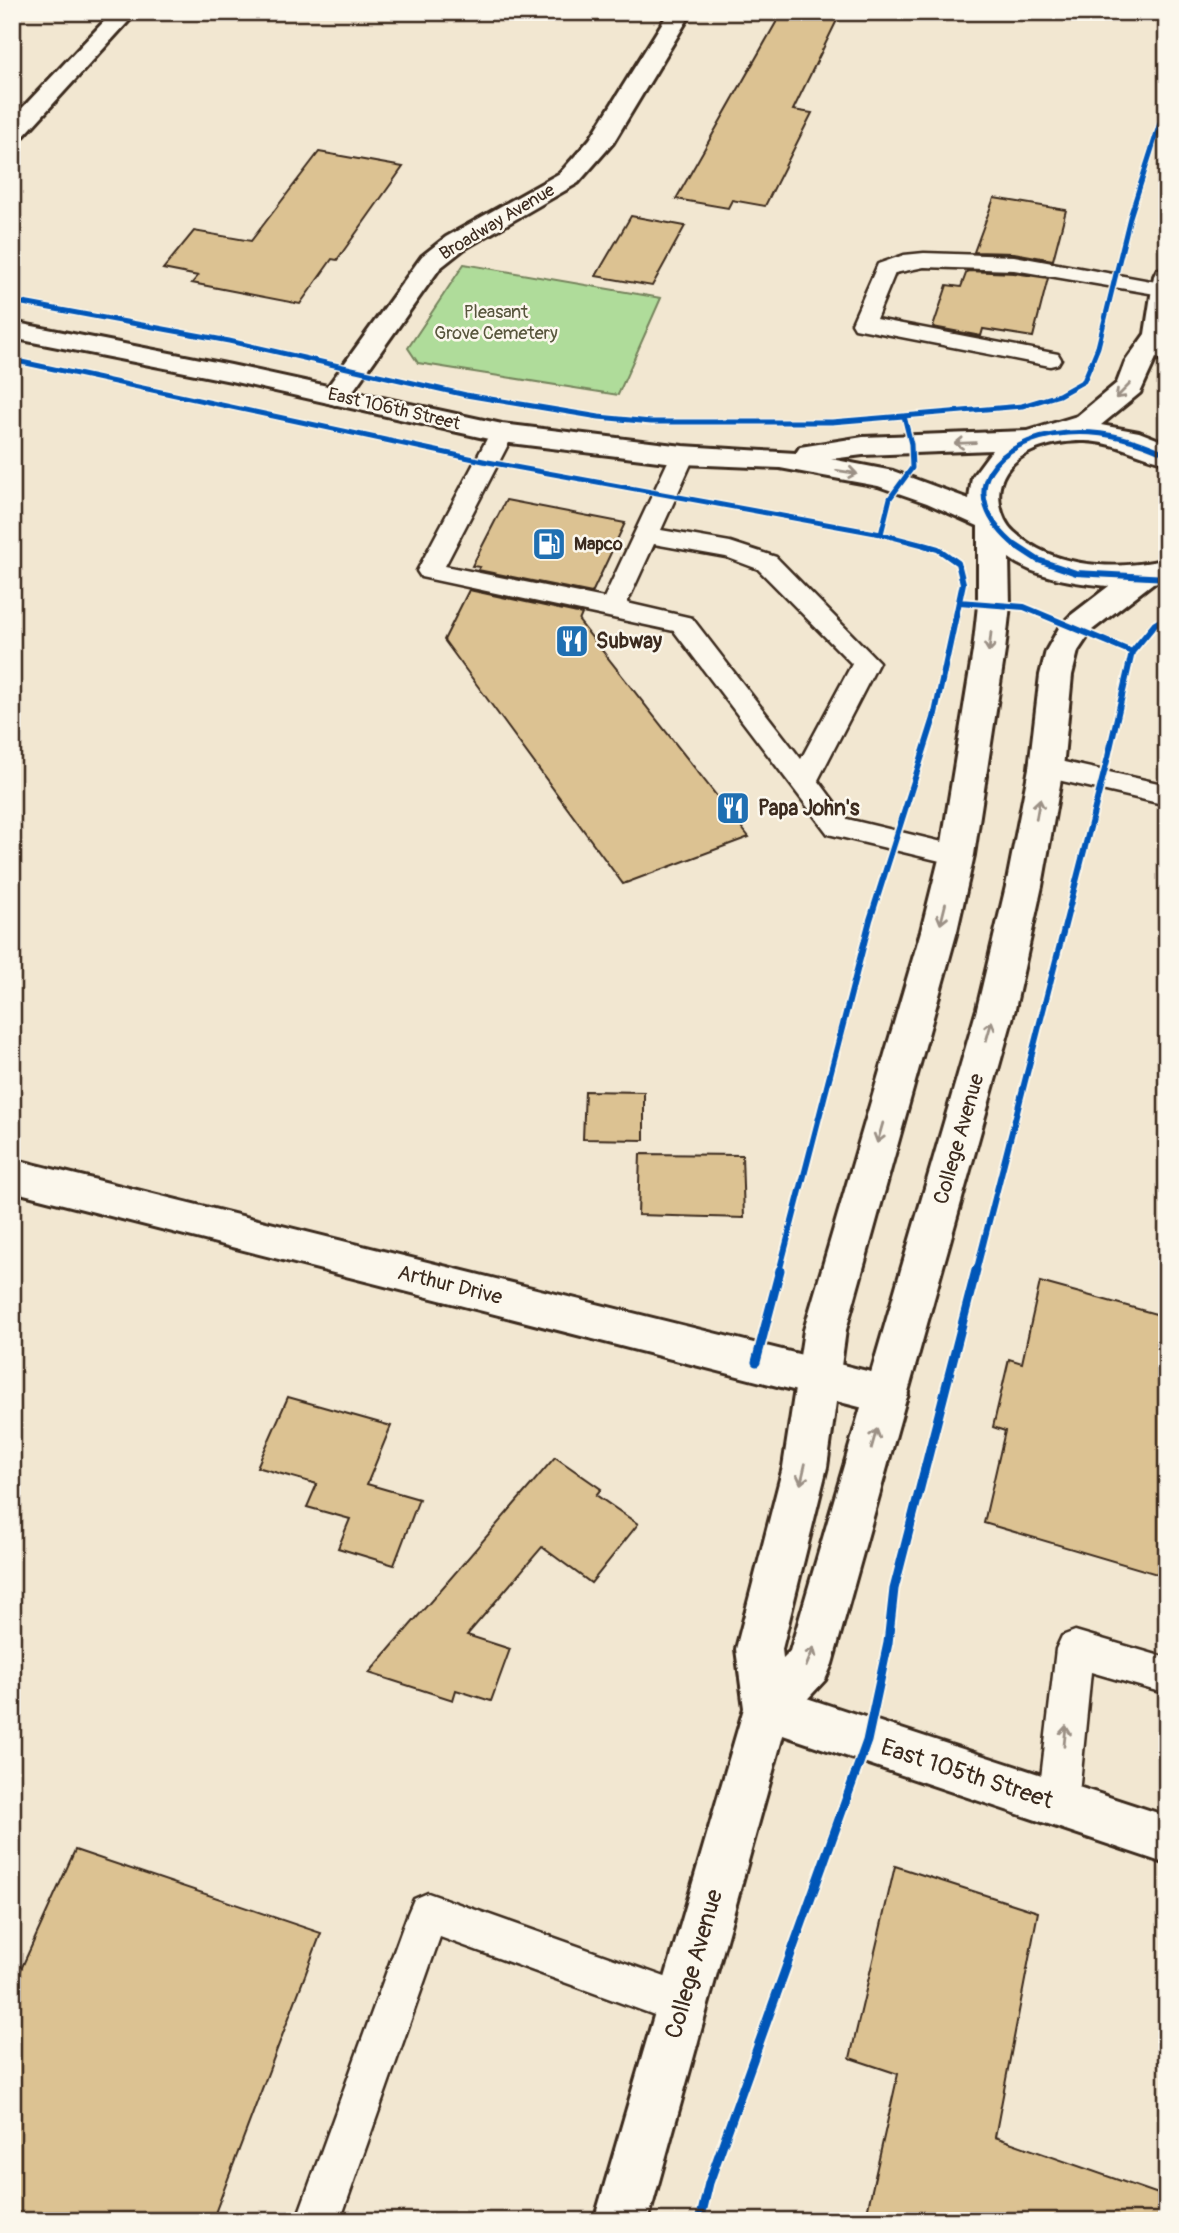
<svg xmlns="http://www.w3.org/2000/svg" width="1179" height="2233" font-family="Pangolin,sans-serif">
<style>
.green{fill:#afdc9a;stroke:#75835c;stroke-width:2}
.building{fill:#dcc292;stroke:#3b2a1e;stroke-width:2}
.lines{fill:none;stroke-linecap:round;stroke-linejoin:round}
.lane-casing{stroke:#3b2a1e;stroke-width:5}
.street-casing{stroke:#3b2a1e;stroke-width:6}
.secondary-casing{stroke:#3b2a1e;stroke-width:6}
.lane{fill:#fbf7ec;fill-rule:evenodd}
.street{fill:#fbf7ec;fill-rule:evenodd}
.secondary{fill:#fbf7ec;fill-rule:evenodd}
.cycleway-far2-casing{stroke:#fbf7ec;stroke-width:8}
.cycleway-far1-casing{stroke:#fbf7ec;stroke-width:10}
.cycleway-casing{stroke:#fbf7ec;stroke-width:13}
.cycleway-far2{stroke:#0057b8;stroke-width:5}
.cycleway-far1{stroke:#0057b8;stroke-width:6}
.cycleway{stroke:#0057b8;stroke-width:9}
.oneway{stroke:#9b9085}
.labels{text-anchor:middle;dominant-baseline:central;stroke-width:5;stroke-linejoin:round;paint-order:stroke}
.far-street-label{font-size:18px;fill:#3b2a1e;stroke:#fbf7ec}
.far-park-label{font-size:18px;fill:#58563d;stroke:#fbf7ec}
.far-poi-label{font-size:18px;font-weight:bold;fill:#3b2a1e;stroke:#fbf7ec;text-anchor:start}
.poi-label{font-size:21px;font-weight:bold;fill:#3b2a1e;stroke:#fbf7ec;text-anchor:start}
.street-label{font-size:21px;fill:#3b2a1e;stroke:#fbf7ec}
.near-street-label{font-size:24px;fill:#3b2a1e;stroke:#fbf7ec}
</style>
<rect width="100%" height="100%" fill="#f2e7d1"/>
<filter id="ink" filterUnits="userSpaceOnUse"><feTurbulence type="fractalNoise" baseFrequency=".0143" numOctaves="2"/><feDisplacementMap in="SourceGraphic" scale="14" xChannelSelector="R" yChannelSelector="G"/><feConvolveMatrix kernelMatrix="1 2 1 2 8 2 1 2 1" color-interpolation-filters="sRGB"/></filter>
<g filter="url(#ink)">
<!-- green -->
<path class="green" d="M464 264 661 298 618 395 418 363 408 348Z"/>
<!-- building -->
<path class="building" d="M782 12H841L793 110 812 113 765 206 732 200 728 208 676 199Z
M319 152 403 167 337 260 332 259 300 304 192 283 198 276 163 269 194 231 251 241Z
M994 198 1066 210 1053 260 1014 253 974 252Z
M631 216 685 226 652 286 596 276Z
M967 271 1014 273 1048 278 1033 337 983 329 981 336 933 327 947 285 961 287Z
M506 500 625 523 592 593 478 570 480 567 472 566Z
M469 590 582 614 579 621 749 837 623 884 444 640Z
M585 1091 644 1092V1140L583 1139Z
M640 1154 742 1155 744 1218 638 1215Z
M1040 1282 1167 1317V1577L984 1523 1005 1431 993 1427 1009 1359 1022 1363Z
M288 1397 391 1426 367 1484 419 1499 394 1565 338 1548 350 1519 307 1507 317 1484 257 1467Z
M555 1457 601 1489 596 1495 638 1524 591 1583 542 1547 467 1635 510 1649 491 1701 456 1690 453 1700 369 1673Z
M75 1850 321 1933 212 2221H12V1989Z
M895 1866 1038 1912 995 2137 1167 2197V2221H865L898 2074 850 2058Z"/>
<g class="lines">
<!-- lane casing -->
<g class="lane-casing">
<path id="lane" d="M924 253 1014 256 1167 284V296L1014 270 924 267 895 273 876 319 1058 354 1061 359 1058 364 1050 366 855 328 852 323 878 264 904 255Z
M502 426 510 428 514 433 445 566 604 598 671 455 675 450 683 448 691 450 695 455 661 530 730 542 776 557 879 662 818 780 847 819 967 848 971 855 967 862 957 865 828 834 674 631 421 577 417 571 490 433 494 428ZM654 544 726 557 758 569 852 664 801 759 692 618 627 603Z
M1046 758 1167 785V805L1036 775 1032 768 1036 761Z
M1075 1631 1167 1658V1694L1091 1672 1078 1804 1072 1818 1058 1824 1044 1818 1038 1804 1056 1649 1062 1636Z
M428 1893 682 1983 697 1989 703 2004 697 2019 682 2025 440 1937 340 2221H296L408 1913 414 1899Z"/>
</g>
<!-- street casing -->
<g class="street-casing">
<path id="street" d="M113 12H137L21 139 12 141V119Z
M669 12H692L613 143 578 183 464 249 440 268 345 402 335 405 325 402 321 396 422 256 446 237 560 173 590 139Z
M12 1159 887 1376 902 1382 908 1395 902 1408 887 1414 12 1191Z
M767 1685 1167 1816V1864L750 1724 744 1708 750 1692Z"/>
</g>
<!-- secondary casing -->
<g class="secondary-casing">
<path id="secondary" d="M1167 268V361L1156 358 1140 393 1101 425 1139 432 1167 443V463C1138 456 1115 442 1085 441 1046 440 992 457 1000 505 1002 515 1006 525 1014 532 1054 569 1117 571 1167 559V579L1153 583 1092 630 1078 651 1072 675 1063 768 1042 886 1015 1009 832 1664 825 1680 787 1721 648 2221H594L744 1708 736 1649 783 1467 804 1330 921 931 940 855 973 651 978 605V526L927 503 878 486 780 468 683 464 502 442 231 381 12 338V322L231 365 502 424 683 446 796 453 800 447 863 437 1028 431 1077 416 1117 383 1125 362 1145 334 1154 276 1157 270ZM992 450 972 477 969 499 893 471 831 459 863 455ZM1009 558C1036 578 1076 583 1109 586L1070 616 1060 626 1046 651 1040 675 1029 768 1006 886 977 1009 790 1651 783 1658 782 1649 827 1467 846 1330 957 931 974 855 1005 651 1010 605Z"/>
</g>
<!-- lane -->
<use href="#lane" class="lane"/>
<!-- street -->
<use href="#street" class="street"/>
<!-- secondary -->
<use href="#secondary" class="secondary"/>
<!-- cycleway-far2 casing -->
<g class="cycleway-far2-casing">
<path id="cycleway-far2" d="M12 301 229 341 466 395 599 417 651 422H832L1022 406 1059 395 1084 381 1098 347 1130 217 1167 101
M12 360 488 462 881 534 931 547
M881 534 890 498 912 468 911 444 904 416
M1017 547C949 491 996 439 1067 433 1103 430 1135 439 1167 454"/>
</g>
<!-- cycleway-far1 casing -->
<g class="cycleway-far1-casing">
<path id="cycleway-far1" d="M1015 545 1038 560 1076 573 1167 578
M959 602 1024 607 1132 652
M779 1272 870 920 934 718 963 583 958 563 938 549 924 545
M976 1272 1108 757 1132 652 1155 624 1167 617"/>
</g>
<!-- cycleway casing -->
<g class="cycleway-casing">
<path id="cycleway" d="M756 1362 780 1270
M700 2221 709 2183 867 1741 888 1643 894 1589 976 1270"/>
</g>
<!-- cycleway-far2 -->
<use href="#cycleway-far2" class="cycleway-far2"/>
<!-- cycleway-far1 -->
<use href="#cycleway-far1" class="cycleway-far1"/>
<!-- cycleway -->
<use href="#cycleway" class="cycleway"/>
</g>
<!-- one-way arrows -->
<defs><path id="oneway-shaft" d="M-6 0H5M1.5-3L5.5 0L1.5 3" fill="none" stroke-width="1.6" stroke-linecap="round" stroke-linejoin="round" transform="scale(1.75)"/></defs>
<g class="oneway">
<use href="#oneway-shaft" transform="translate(1123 391) rotate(135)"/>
<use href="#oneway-shaft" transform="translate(965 443) rotate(178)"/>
<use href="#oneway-shaft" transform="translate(847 472) rotate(9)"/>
<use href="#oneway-shaft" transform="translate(990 642) rotate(96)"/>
<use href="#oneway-shaft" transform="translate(1038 809) rotate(-80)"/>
<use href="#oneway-shaft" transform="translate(943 914) rotate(104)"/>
<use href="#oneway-shaft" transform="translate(989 1031) rotate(-74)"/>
<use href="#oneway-shaft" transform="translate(880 1133) rotate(106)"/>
<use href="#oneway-shaft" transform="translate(874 1439) rotate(-74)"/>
<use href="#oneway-shaft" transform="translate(803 1474) rotate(103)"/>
<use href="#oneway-shaft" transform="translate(810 1657) rotate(-68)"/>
<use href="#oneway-shaft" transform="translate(1065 1736) rotate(-84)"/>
</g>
</g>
<!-- icons -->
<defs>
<g id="fuel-square" transform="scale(1.75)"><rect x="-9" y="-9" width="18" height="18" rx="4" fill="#1f6fb2" stroke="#fbf7ec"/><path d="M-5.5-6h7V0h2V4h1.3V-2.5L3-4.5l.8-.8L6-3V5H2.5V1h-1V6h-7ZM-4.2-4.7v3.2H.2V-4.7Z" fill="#fff"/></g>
<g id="restaurant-square" transform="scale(1.75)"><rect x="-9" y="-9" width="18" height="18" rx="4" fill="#1f6fb2" stroke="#fbf7ec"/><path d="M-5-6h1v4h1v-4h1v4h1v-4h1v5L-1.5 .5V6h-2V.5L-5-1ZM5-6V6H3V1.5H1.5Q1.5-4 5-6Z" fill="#fff"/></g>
</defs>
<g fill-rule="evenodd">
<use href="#fuel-square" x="549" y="544"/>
<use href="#restaurant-square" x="572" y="641"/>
<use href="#restaurant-square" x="733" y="808"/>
</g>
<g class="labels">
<!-- far-street labels -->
<g class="far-street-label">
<text transform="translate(497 222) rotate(-31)">Broadway Avenue</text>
<text transform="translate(394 409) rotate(13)">East 106th Street</text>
</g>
<!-- far-park labels -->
<g class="far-park-label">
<text x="496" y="312">Pleasant<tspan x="496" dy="21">Grove Cemetery</tspan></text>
</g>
<!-- far-poi labels -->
<g class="far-poi-label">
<text x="574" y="544">Mapco</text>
</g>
<!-- poi labels -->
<g class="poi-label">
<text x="596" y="641">Subway</text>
<text x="758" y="808">Papa John's</text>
</g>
<!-- street labels -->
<g class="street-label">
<text transform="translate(959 1139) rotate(-74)">College Avenue</text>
<text transform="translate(450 1285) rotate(14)">Arthur Drive</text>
</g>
<!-- near-street labels -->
<g class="near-street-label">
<text transform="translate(967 1774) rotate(18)">East 105th Street</text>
<text transform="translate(694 1964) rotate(-74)">College Avenue</text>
</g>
</g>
<!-- margin -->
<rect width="1179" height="2233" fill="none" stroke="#fbf7ec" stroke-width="42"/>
<rect x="21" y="21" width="1137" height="2191" fill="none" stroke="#3b2a1e" stroke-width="2.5" filter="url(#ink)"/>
</svg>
